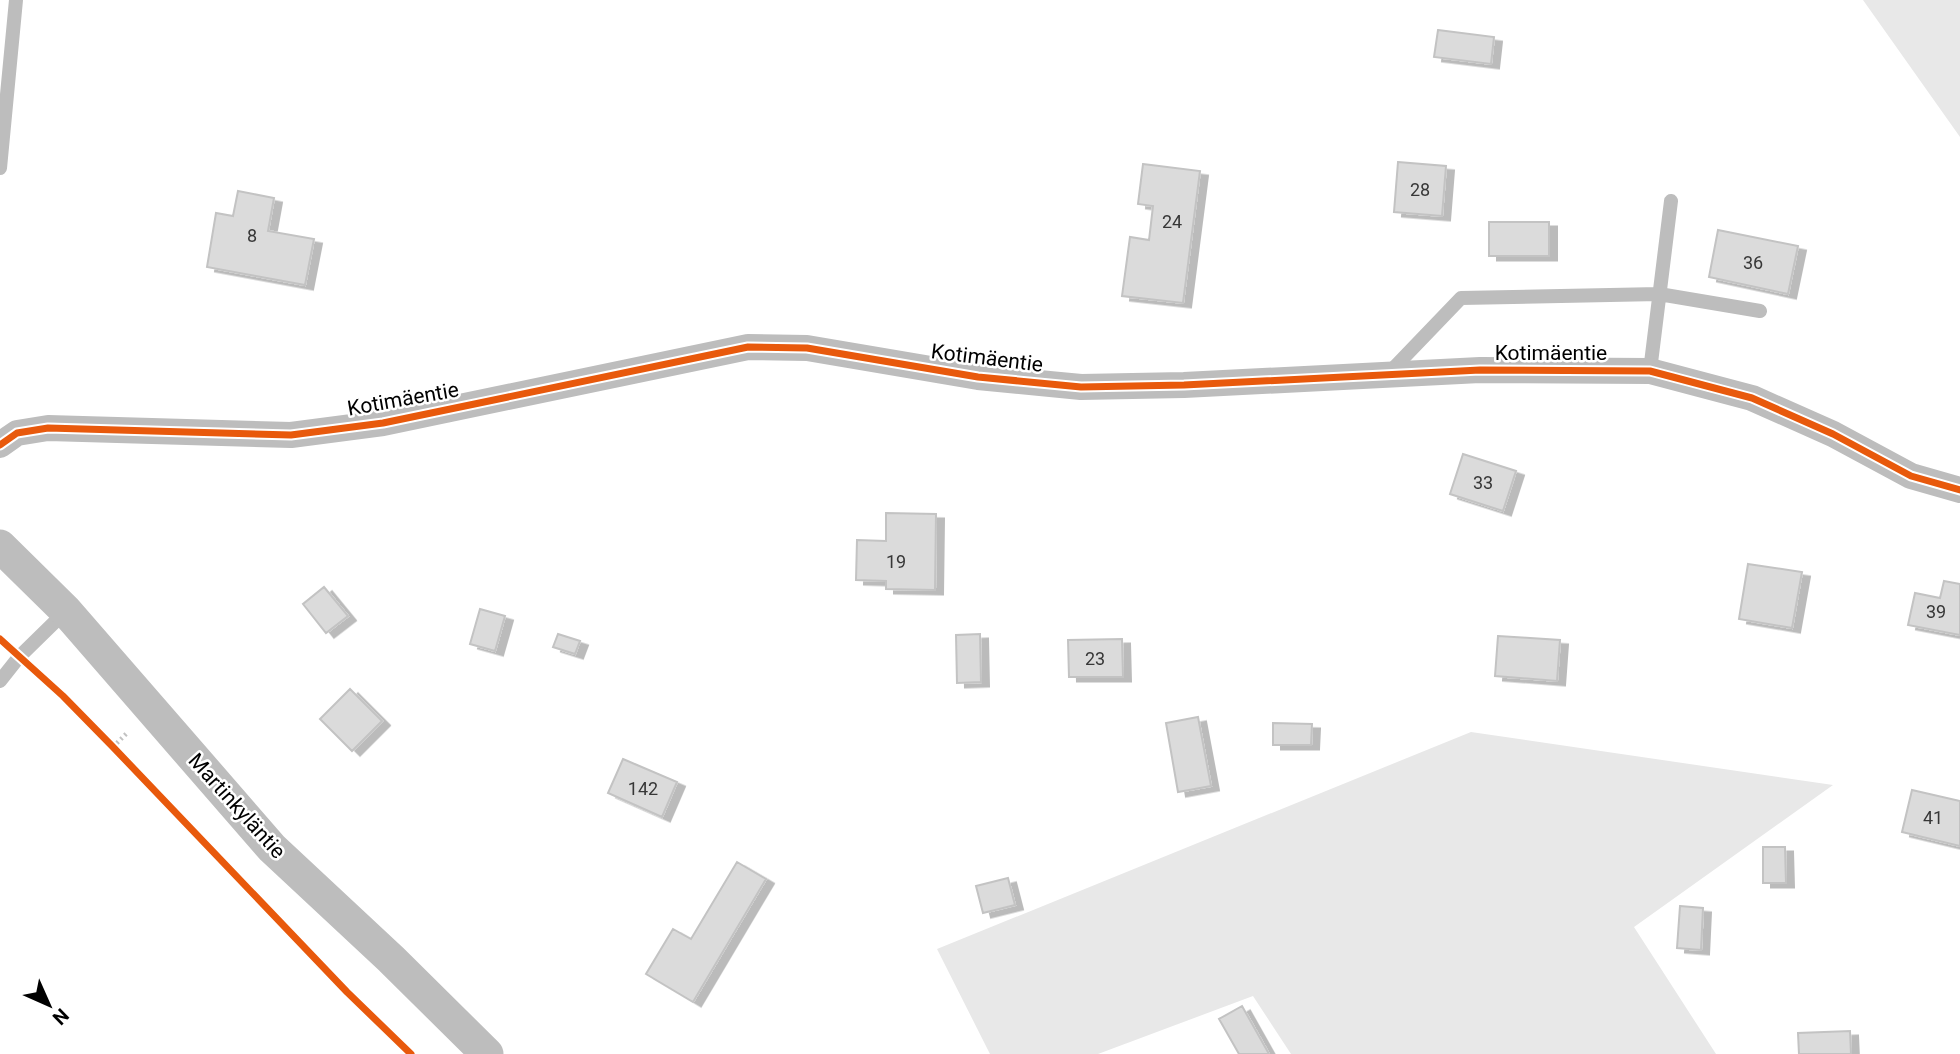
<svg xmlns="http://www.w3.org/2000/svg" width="1960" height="1054" font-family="Roboto,sans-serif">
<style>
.green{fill:#e8e8e8}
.building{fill:#dbdbdb;stroke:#c3c3c3;stroke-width:2;filter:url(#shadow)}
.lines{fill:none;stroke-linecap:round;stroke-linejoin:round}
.path{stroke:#c2c2c2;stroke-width:4.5;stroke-dasharray:2 3.5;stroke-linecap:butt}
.service{stroke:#bdbdbd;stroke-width:14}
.minor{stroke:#bdbdbd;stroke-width:26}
.tertiary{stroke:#bdbdbd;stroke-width:33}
.cycleway-casing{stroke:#fff;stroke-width:11}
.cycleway{stroke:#e8590c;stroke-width:7}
.labels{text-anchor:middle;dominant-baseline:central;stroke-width:5;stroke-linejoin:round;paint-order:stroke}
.number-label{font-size:18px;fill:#373737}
.street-label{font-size:21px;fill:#000;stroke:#fff}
</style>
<defs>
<filter id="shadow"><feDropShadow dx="8" dy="4.5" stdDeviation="0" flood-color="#0004"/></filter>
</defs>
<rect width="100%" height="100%" fill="#fff"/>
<!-- green -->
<path class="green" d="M1863 0H1960V137Z
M1471 732 1833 785 1634 927 1716 1054H1291L1253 996 1098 1054H990L937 949Z"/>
<!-- building -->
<path class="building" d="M1438 30 1494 37 1491 64 1434 57Z
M1398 162 1446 166 1442 216 1394 212Z
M1143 164 1200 171 1183 303 1122 296 1130 237 1149 240 1153 206 1138 204Z
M238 191 274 198 268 231 314 239 305 285 207 267 216 213 233 216Z
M1489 222H1549V256H1489Z
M1718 230 1798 246 1788 294 1709 277Z
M1463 454 1516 471 1503 511 1450 494Z
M886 513 936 514 935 590 886 589V581L856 580 857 540 886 541Z
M1748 564 1802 572 1792 628 1739 619Z
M1944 581 1960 584V635L1908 625 1915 593 1940 598Z
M324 587 348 616 326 633 303 604Z
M480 609 505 616 495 651 470 644Z
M558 634 580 641 575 654 553 647Z
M980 634 981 682 957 683 956 635Z
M1498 636 1560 640 1557 681 1495 676Z
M1122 639 1123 677H1069L1068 640Z
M350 689 382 721 352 751 320 719Z
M1198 717 1211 786 1178 792 1166 723Z
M1273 723 1312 724 1311 745H1273Z
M623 759 677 782 662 817 608 793Z
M1912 790 1960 801V846L1902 832Z
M1763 847H1785L1786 883H1763Z
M737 862 766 879 693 1002 646 974 673 929 691 939Z
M1008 878 1015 905 983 913 976 886Z
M1680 906 1703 908 1701 950 1677 948Z
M1242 1006 1269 1054H1239L1219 1019Z
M1850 1031 1851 1054H1799L1798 1033Z"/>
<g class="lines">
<!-- path -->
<path class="path" d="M113 747 127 733"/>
<!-- service -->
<path class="service" d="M0 168 16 0
M1650 371 1671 201
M1388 374 1461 298 1659 294 1760 311
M0 681 19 657 66 611"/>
<!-- minor -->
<path class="minor" d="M0 445 17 433 48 428 291 435 383 423 748 347 807 348 978 377 1081 387 1184 385 1480 370 1650 371 1752 398 1833 434 1911 476 1960 490"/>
<!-- tertiary -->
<path class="tertiary" d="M0 546 66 611 272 848 391 959 487 1054"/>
<!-- cycleway casing -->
<g class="cycleway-casing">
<path id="cycleway" d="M0 445 17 433 48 428 291 435 383 423 748 347 807 348 978 377 1081 387 1184 385 1480 370 1650 371 1752 398 1833 434 1911 476 1960 490
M0 639 63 696 113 747 347 992 411 1054"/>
</g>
<!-- cycleway -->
<use href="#cycleway" class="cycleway"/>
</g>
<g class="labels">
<!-- number labels -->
<g class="number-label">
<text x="1420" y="189">28</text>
<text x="1172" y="221">24</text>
<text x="252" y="235">8</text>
<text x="1753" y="262">36</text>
<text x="1483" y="482">33</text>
<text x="896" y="561">19</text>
<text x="1936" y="611">39</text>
<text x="1095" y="658">23</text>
<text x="643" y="788">142</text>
<text x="1933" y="817">41</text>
</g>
<!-- street labels -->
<g class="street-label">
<text x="1551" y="353">Kotimäentie</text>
<text transform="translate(987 358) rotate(7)">Kotimäentie</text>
<text transform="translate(403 399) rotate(-10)">Kotimäentie</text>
<text transform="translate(237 806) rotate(48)">Martinkyläntie</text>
</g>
</g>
<!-- north arrow -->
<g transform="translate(49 1005) rotate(135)" stroke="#ffffff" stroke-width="5" paint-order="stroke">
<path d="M0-5L12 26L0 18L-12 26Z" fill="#000000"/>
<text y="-10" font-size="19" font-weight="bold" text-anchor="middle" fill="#000000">N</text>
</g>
</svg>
